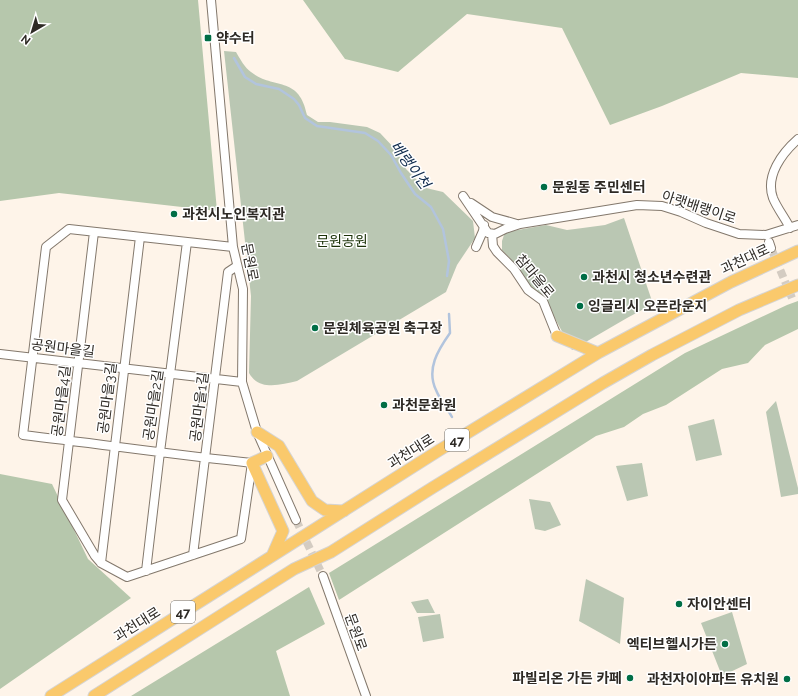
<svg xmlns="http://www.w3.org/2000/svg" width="798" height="696" font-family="Raleway,'Noto Sans KR',sans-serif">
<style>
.green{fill:#bac7b3}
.forest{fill:#b6c7ac}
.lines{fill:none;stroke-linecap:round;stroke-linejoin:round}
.stream{stroke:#b2c4dd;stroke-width:2.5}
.minor-tunnel{stroke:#d4ccc2;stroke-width:8;stroke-dasharray:8 4;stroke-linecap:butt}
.minor-casing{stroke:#83786c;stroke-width:10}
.highway-casing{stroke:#d5d4d3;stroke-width:13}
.minor{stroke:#fff;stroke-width:8}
.highway{stroke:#fac96c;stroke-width:11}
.poi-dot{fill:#006e46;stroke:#fff;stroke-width:1.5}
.labels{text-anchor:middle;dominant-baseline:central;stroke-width:3;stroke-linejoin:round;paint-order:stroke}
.shield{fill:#fff;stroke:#6d6a66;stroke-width:1}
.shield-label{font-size:13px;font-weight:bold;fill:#2e2a25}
.poi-label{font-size:14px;font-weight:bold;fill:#2e2a25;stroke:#fff;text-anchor:start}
.street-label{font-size:14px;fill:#2e2a25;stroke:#fff}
.park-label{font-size:14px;fill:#1b3208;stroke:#fff}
.water-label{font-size:15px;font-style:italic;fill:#0f2a4c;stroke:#fff}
</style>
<rect width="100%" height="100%" fill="#fef4e9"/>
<!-- green -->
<path class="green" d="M224 51 236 52C240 59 245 68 251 72 274 90 299 75 307 115L318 122H330L367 127 380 133 396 150 406 169 417 180 426 188 443 192 473 221 475 238 457 265 446 292 297 381C280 385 259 391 249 373L251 296Z
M624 218 653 304 627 318 572 350 544 298 529 285 516 265 502 250V241L504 235 507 232 546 225 567 230 575 229 605 225Z
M776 401 798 488V494L781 497 766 412Z
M714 419 722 455 696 461 688 426Z
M642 463 648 496 627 501 616 466Z
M529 499 550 502 561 525 545 531 535 529Z
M586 579 624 598 620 644 579 621Z
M428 599 435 613H417L411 602Z
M732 612 747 664 722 676 701 623Z
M440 614 444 638 423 642 418 617Z"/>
<!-- forest -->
<path class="forest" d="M0 0H198L217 211 59 193 0 201Z
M303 0H798V78L741 73 662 106 610 125 562 28 467 14 398 72 345 59Z
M798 301V329L765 345 748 363 722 369 666 405 643 414 624 427 596 436 339 600 329 573 685 353 787 305Z
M0 474 52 484 88 559 131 598 0 689Z
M309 587 325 624 276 651 290 696H131Z"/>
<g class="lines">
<!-- stream -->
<path class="stream" d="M234 58 245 77 256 84 279 89 294 99 299 105 305 118 317 126 365 133 378 141 391 155 401 173 415 194 431 207 443 229 449 261 447 276
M449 314 450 333C438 350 426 369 436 390 440 400 447 408 452 417"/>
<!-- minor-tunnel -->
<path class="minor-tunnel" d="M771 248 792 298
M296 520 323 576"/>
<!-- minor casing -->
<g class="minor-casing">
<path id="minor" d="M211 0 233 247 243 289 242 382 257 432 296 520
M463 196 488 233 495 234 505 229 520 224 637 205 662 206 681 212 706 223 739 234 766 235 798 225
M471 203 492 217 517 224
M790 228C785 218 777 208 773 198 765 176 782 153 798 139
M94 232 62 500 95 556 101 563 127 577 241 539 252 463C176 455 100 444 23 435L46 247 69 229C124 235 178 241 233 247
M492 234 493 246 497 252 514 269 528 290 543 301 557 336
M769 242 771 248
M476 247 483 231 484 225
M0 354 242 382
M193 555 228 272 237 266
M101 563 140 237
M146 571 160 452 187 242
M323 576 366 696"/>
</g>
<!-- highway casing -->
<g class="highway-casing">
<path id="highway" d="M557 336 598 353
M257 432 279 446 312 501 325 510 344 511
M267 456 252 463 283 531 272 556
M51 696 438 451 598 353 731 282 798 251
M94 696 294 569 331 552 432 488 603 383 652 355 739 310 798 285"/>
</g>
<!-- minor -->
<use href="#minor" class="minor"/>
<!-- highway -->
<use href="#highway" class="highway"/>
</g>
<!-- markers -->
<g class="poi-dot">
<rect x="204" y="34" width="8" height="8" rx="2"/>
<circle cx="544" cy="187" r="4"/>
<circle cx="174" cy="214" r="4"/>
<circle cx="584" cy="277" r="4"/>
<circle cx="580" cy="306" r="4"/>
<circle cx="315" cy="328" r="4"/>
<circle cx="384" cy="405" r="4"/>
<circle cx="679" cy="604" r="4"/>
<circle cx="725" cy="644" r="4"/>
<circle cx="630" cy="678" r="4"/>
<circle cx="787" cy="679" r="4"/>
</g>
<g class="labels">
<!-- shield labels -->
<g class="shield">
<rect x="445" y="429" width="24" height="22" rx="3"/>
<rect x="171" y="601" width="24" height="22" rx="3"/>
</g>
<g class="shield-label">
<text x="457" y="440">47</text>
<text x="183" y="612">47</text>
</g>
<!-- poi labels -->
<g class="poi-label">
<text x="216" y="38">약수터</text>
<text x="552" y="187">문원동 주민센터</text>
<text x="182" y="214">과천시노인복지관</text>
<text x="592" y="277">과천시 청소년수련관</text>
<text x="588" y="306">잉글리시 오픈라운지</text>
<text x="323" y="328">문원체육공원 축구장</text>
<text x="392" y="405">과천문화원</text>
<text x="687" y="604">자이안센터</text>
<text x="717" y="644" text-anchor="end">엑티브헬시가든</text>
<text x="622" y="678" text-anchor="end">파빌리온 가든 카페</text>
<text x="779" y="679" text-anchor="end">과천자이아파트 유치원</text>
</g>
<!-- street labels -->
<g class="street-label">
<text transform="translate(699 207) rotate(18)">아랫배랭이로</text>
<text transform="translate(745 259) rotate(-25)">과천대로</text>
<text transform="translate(250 262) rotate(79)">문원로</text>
<text transform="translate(535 276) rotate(50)">참마을로</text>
<text transform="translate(63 348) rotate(7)">공원마을길</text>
<text transform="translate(107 398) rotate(-83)">공원마을3길</text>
<text transform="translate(61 401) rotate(-83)">공원마을4길</text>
<text transform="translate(153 405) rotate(-82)">공원마을2길</text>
<text transform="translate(199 407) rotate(-83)">공원마을1길</text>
<text transform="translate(411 451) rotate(-32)">과천대로</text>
<text transform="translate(137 624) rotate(-32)">과천대로</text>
<text transform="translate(356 632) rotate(70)">문원로</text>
</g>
<!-- park labels -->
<g class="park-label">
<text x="342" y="241">문원공원</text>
</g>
<!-- water labels -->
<g class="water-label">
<text transform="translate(410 165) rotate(53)">배랭이천</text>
</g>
</g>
<!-- north arrow -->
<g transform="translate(32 32) rotate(218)" stroke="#ffffff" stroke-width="3" paint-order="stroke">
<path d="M0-3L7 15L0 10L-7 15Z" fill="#2e2a25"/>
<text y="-6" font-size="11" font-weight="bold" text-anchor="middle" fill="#2e2a25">N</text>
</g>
</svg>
